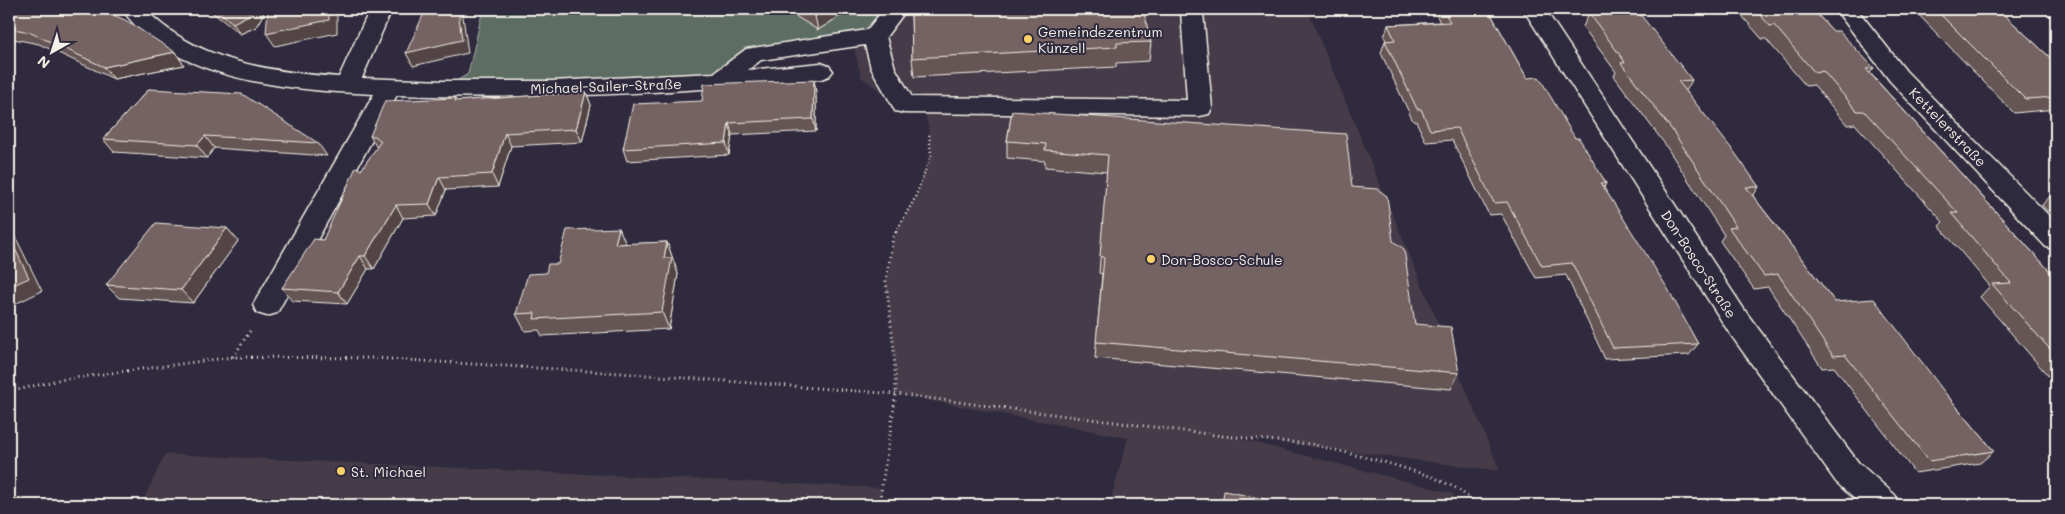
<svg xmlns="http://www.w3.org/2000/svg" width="2065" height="514" font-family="Mali,sans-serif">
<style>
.built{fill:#443b48}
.green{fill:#5d6d64;stroke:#a8afa6}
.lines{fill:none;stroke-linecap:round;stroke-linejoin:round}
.minor-casing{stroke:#f4f1e8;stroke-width:3}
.path-far1{stroke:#f4f1e8;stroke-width:2.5;stroke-dasharray:1 3;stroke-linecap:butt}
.path{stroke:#f4f1e8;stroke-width:3;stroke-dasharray:1 4;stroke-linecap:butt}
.minor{fill:#2f2a3d;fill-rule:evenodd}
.wall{fill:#655454;stroke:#f4f1e8}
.shaded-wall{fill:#524545;stroke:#f4f1e8}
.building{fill:#756262;stroke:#f4f1e8}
.poi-dot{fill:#ffd166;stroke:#2f2a3d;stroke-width:2}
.labels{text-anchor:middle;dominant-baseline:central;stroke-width:4;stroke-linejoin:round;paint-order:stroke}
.poi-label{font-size:14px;fill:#f4f1e8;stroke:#2f2a3d;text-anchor:start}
.street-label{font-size:14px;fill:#f4f1e8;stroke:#2f2a3d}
</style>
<rect width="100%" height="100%" fill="#2f2a3d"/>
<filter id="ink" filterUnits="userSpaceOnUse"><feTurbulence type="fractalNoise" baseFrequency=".02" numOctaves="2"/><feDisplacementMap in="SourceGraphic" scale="10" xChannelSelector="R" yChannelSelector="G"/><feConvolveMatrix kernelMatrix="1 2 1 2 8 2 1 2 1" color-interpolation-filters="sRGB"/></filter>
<g filter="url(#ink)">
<!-- built -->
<path class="built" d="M882 9H1307L1500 471 1229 436 1452 493 1459 505H1109L1128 438 896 394 894 351 886 281 893 237 915 198 931 155 928 125 919 94 887 96 861 77 851 35Z
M165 454 883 488 879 505H141Z"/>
<!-- green -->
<path class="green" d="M483 9H896L874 36 754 54 720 82 440 91 468 74Z"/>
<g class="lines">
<!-- minor casing -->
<g class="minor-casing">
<path id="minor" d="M122 9H145C195 61 270 72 339 77L370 9H392L362 78 444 81H552L714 73 746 49 867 30 884 9H907L886 37 895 68 912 97 1187 100 1181 11 1182 9H1206L1203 13 1212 108 1209 114 1200 116 904 113 895 111 892 105 871 68 865 45 761 60 748 70 821 63 829 66 833 71 829 76 821 79C680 93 539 100 397 95L277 313 267 316 257 313 253 305 374 94C295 91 171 81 122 9Z
M1523 9H1545L1748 315 1858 462 1895 495 1899 505H1861L1836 482 1728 331Z
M1835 9H1857L1906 71 2056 223V250L2046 247 1890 81Z"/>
</g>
<!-- path-far1 -->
<path class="path-far1" d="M896 232 915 198 931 155 929 132"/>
<!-- path -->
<path class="path" d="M233 357 250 331
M9 392 58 380 233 357 373 358 620 373 896 394 1223 436 1311 444 1384 462 1433 477 1456 488 1479 505
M879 505 896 394 894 351 886 281 893 237 896 231"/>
<!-- minor -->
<use href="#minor" class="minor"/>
</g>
<!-- wall -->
<path class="wall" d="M9 9 175 52 184 65 114 79 39 44 9 38Z
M208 9H266L256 27 240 34Z
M784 9H851L818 30Z
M911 9 1151 42 1149 61 1116 63V67L914 77 912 58Z
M1433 9H1488L1527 78 1575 138 1606 183 1604 188 1698 344 1689 355 1605 359 1566 275 1536 278 1501 214 1489 215 1452 140 1426 142 1416 121H1413L1381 53 1385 41 1386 40 1384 37 1388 25 1440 22Z
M1736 9H1812L1833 31 1874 68 1870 73 2056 278V385L1980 297 1990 286 1939 226 1943 222 1855 124 1847 125 1814 85 1806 86 1766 39H1762Z
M1913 9H1998L2056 63V109L2014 113Z
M1589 13 1692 80 1686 91 1759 187 1753 196 1835 302 1946 394 1994 451 1980 463 1915 473 1834 367 1822 368 1768 287 1754 289 1720 241 1724 235 1664 143 1614 76 1616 72 1583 27Z
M814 80 816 92V131L732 135 729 155 627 161 623 149 702 101Z
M149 89 318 143 327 156 214 148 207 158 114 152 103 139Z
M586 92 591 105 582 142 511 146 498 187 446 190 436 216 403 218 374 269H368L347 304 292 301 282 288 323 240 361 170 377 148 370 136 458 101Z
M1012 111 1352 187 1393 241 1415 324 1459 373 1451 389 1095 358 1102 274 1099 273 1107 172 1045 167V161L1007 158V141Z
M2056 191V220L2042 205 2054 192Z
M227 228 238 241 193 303 119 298 106 285Z
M619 228 625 244 667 242 678 274 669 329 542 336 539 330 525 331 516 314 558 264Z"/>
<!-- shaded-wall -->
<path class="shaded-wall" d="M252 9H266L256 27 240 34 233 23Z
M329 9H337V33L275 46 266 33Z
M458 9H462L468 53 413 66 406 53Z
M828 9H851L818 30 815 16Z
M175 52 184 65 114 79 104 67Z
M814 80 816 92V131L813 119Z
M586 92 591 105 582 142 576 129Z
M729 123 732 135 729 155 726 143Z
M505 133 511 146 498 187 492 174Z
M205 136 214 148 207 158 197 145Z
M439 177 446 190 436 216 429 204Z
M396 205 403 218 374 269 365 256Z
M227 228 238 241 193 303 181 290Z
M619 228 626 244H615Z
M9 229 15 236 42 291 9 307Z
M667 242 678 274 669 329 662 312 664 258Z
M360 256 368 269 347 304 338 292Z"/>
<!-- building -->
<path class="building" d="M9 9H100L125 20 175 52 104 67 29 32 9 28Z
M215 9H252L249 15 233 23Z
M268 9H329V20L266 33Z
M426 9H458L462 40 406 53Z
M803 9H828L815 16Z
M911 9H1143L1151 42 1117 43V47L912 58Z
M1443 9H1488L1527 78 1539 77 1575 138H1579L1606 183H1601L1668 289 1698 344 1613 348 1572 263 1542 266 1507 202 1494 203 1457 128 1430 130 1421 109H1417L1385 41 1395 40 1388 25 1450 22Z
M1636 9 1692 80 1678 81 1735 153 1759 187H1746L1835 302 1874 299 1946 394 1994 451 1929 461 1845 355 1833 356 1778 274 1764 276 1729 228 1736 227 1672 130 1621 63 1625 62 1589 13Z
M1755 9H1812L1833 31H1839L1874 68 1866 69 2056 278V356L1992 284 2011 283 1951 213H1958L1864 111H1857L1823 71 1815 73 1774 25 1770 26Z
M1935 9H1998L2056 63V97L2025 99Z
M814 80 813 119 729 123 726 143 623 149 633 104 702 101 704 84Z
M149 89 242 94 318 143 205 136 197 145 103 139Z
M586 92 576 129 505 133 492 174 439 177 429 204 396 205 365 256H360L338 292 282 288 314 239 323 240 356 167 361 170 381 141 375 136H370L385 101 456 98 455 101Z
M1012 111 1346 134 1352 187 1377 189 1387 196 1393 241 1404 249 1415 324 1451 327 1459 373 1096 342 1104 258 1100 256 1108 155 1045 150 1046 144 1007 141Z
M156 223 227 228 181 290 106 285Z
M619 228 615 244 667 242 664 258H672L662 312 534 319 535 313 516 314 528 274 546 273 548 264H558L567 230Z
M9 236 29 278 9 287Z
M1224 491 1295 505H1222Z"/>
</g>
<!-- markers -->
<g class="poi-dot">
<circle cx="1028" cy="39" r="5"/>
<circle cx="1151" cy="259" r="5"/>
<circle cx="341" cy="471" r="5"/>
</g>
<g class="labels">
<!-- poi labels -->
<g class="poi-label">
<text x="1038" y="31">Gemeindezentrum<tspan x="1038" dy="16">Künzell</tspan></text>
<text x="1161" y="259">Don-Bosco-Schule</text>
<text x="351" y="471">St. Michael</text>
</g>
<!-- street labels -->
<g class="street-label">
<text transform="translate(606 86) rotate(-2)">Michael-Sailer-Straße</text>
<text transform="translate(1948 127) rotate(46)">Kettelerstraße</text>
<text transform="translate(1699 264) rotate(57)">Don-Bosco-Straße</text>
</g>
</g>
<!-- margin -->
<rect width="2065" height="514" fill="none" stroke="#2f2a3d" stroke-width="30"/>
<rect x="15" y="15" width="2035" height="484" fill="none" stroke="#f4f1e8" stroke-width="2" filter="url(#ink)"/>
<!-- north arrow -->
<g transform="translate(52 52) rotate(219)" stroke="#2f2a3d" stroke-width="4" paint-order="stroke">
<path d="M0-4L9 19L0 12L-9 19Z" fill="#f4f1e8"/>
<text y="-8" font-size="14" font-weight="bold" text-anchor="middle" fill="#f4f1e8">N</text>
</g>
</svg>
